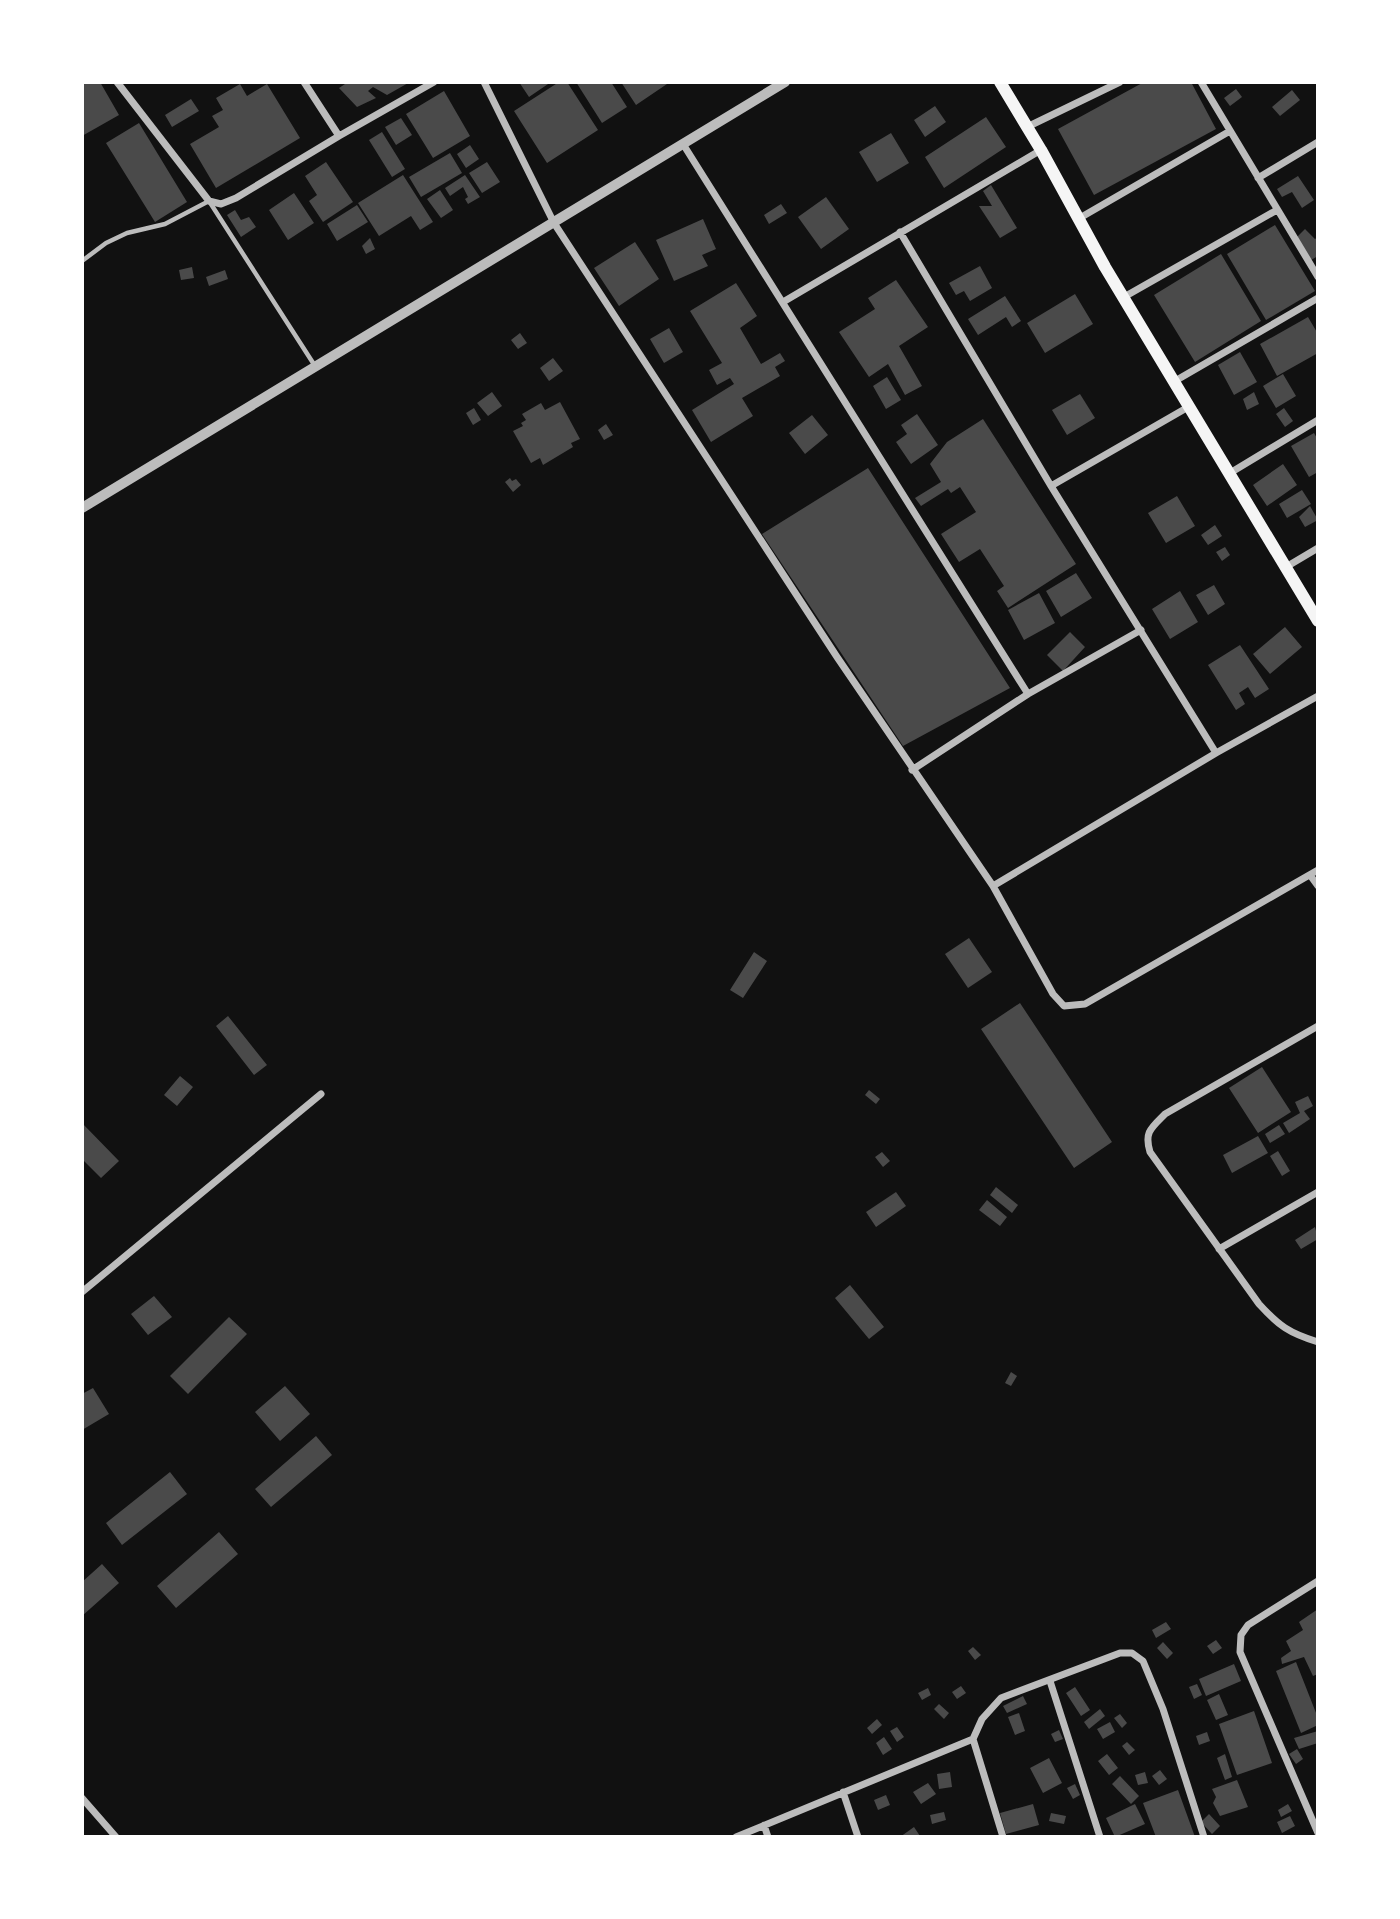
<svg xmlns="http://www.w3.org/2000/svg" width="1400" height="1919" font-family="Poppins,sans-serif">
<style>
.building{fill:#4a4a4a}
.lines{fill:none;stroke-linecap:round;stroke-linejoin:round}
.service{stroke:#bcbcbc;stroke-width:4.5}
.minor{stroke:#bcbcbc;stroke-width:7}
.tertiary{stroke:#bcbcbc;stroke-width:10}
.secondary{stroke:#f5f5f5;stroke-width:12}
</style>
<rect width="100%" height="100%" fill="#111"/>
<!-- building -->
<path class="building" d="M82 82H100L119 115 82 136Z
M348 82H410L387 95 373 87 368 91 376 98 357 107 339 88Z
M519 82H551L529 97Z
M559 82H567L598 130 547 163 514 111Z
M576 82H611L627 107 602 123Z
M621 82H665L667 84 636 105Z
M1144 82H1191L1216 129 1094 195 1058 129Z
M240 84 247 96 267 84 300 138 216 188 190 144 219 127 212 116 223 110 216 98Z
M1236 89 1242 97 1230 106 1224 98Z
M1292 90 1300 100 1280 116 1272 107Z
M444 91 470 136 433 158 406 114Z
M191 99 199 111 172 127 165 115Z
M935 106 946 122 925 137 914 120Z
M986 117 1006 147 944 188 925 157Z
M401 118 412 135 396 145 385 127Z
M139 123 187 202 155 222 106 143Z
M382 132 405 169 392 177 369 140Z
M891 133 909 163 877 182 859 152Z
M470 145 479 159 466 168 457 154Z
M450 153 462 173 421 197 409 177Z
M326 162 353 202 323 222 309 201 317 195 305 176Z
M487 162 500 182 482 193 469 173Z
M403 175 433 222 420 230 411 216 379 236 358 203Z
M465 175 480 197 468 204 465 199 468 197 463 187 450 196 445 188Z
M1298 176 1314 200 1302 208 1292 192 1282 197 1277 189Z
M991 185 1017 228 1000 238 979 206H992L983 191Z
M440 190 453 210 441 218 427 199Z
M294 193 314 223 288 240 269 210Z
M826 197 849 229 821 249 798 217Z
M781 204 787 213 769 224 764 215Z
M357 205 368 222 337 241 327 224Z
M235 210 241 220 249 217 256 227 241 237 227 215Z
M703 219 716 249 702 255 708 266 674 281 656 240Z
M1275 225 1315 291 1266 320 1227 254Z
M1305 229 1315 239 1318 237V256L1311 260 1297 237Z
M370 238 375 249 366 254 362 246Z
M635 242 659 279 619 306 594 268Z
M1221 254 1261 321 1195 362 1154 295Z
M980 266 992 288 970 301 964 291 956 295 949 283Z
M192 267 194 278 181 280 179 270Z
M225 270 228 279 209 286 206 277Z
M896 280 928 327 899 346 922 386 905 395 888 364 869 377 839 332 875 309 868 298Z
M736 283 757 316 740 328 761 364 780 353 785 361 775 367 780 376 742 398 753 416 711 442 692 410 734 384 730 378 717 385 709 370 722 363 690 311Z
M1075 294 1093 324 1045 353 1027 323Z
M1005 296 1021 321 1012 327 1006 317 978 335 968 319Z
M1308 317 1318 334V353L1277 376 1260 344Z
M669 328 683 352 664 363 650 339Z
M520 333 527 343 518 349 511 340Z
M1240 352 1257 382 1234 395 1218 365Z
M553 358 563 371 549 381 540 368Z
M1283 374 1296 396 1276 408 1263 386Z
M887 377 901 400 886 409 873 386Z
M492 392 502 406 488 416 477 403Z
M1254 392 1259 404 1247 410 1243 399Z
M1080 394 1095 418 1067 435 1052 410Z
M560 402 580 439 571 443 573 447 543 465 540 458 531 463 513 431 523 426 521 423 526 420 522 414 541 403 545 410Z
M474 408 481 420 473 425 466 413Z
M1284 408 1293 421 1285 427 1276 414Z
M917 414 938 445 911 464 896 442 907 434 901 425Z
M812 415 828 435 805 454 789 433Z
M983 419 1076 564 1008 608 997 591 1004 586 980 549 959 562 941 534 976 512 960 487 951 493 948 489 921 506 915 498 941 482 930 464 947 442Z
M606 424 613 435 604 440 598 430Z
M1314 433 1318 440V472L1309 477 1291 446Z
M1283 464 1297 485 1267 506 1253 485Z
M868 468 1010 688 903 746 762 534Z
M510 478 512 481 516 479 521 485 513 492 505 482Z
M1302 490 1311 504 1287 518 1279 504Z
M1177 496 1195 526 1166 543 1148 513Z
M1310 506 1318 520 1305 527 1299 517Z
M1215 525 1222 536 1208 545 1201 535Z
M1225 547 1230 555 1222 561 1216 552Z
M1076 573 1092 598 1061 617 1046 591Z
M1214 585 1225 604 1208 615 1196 595Z
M1180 591 1198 622 1170 639 1152 609Z
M1039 593 1055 623 1024 640 1008 610Z
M1285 627 1302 647 1270 674 1253 654Z
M1070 632 1085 647 1063 671 1047 655Z
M1240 645 1269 689 1255 698 1248 687 1239 693 1245 704 1236 710 1208 665Z
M969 938 992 972 968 988 945 954Z
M754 952 767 961 743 998 730 990Z
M1020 1003 1112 1142 1074 1168 981 1029Z
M228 1016 267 1065 254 1075 216 1026Z
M1262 1067 1291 1112 1258 1133 1229 1088Z
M180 1076 193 1087 177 1106 164 1095Z
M869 1090 880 1099 876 1104 865 1095Z
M1308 1096 1313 1106 1304 1111 1310 1119 1289 1133 1283 1123 1300 1113 1295 1102Z
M82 1123 119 1161 101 1178 82 1159Z
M1279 1125 1285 1134 1270 1143 1265 1134Z
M1258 1136 1268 1153 1232 1173 1223 1155Z
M1278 1151 1290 1171 1282 1176 1270 1156Z
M882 1152 890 1161 883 1167 875 1157Z
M996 1187 1018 1205 1012 1213 990 1195Z
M896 1192 906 1206 876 1227 866 1212Z
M987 1200 1007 1217 1000 1226 979 1210Z
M1315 1227 1318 1239 1301 1249 1295 1240Z
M850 1285 884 1327 869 1339 835 1298Z
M154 1296 172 1317 148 1335 131 1314Z
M229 1317 247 1334 188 1394 170 1376Z
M1011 1372 1017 1376 1011 1386 1005 1383Z
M285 1386 310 1414 280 1441 255 1412Z
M93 1388 109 1414 82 1430V1394Z
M316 1436 332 1455 271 1507 255 1489Z
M170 1472 187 1494 122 1545 106 1523Z
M219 1532 238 1554 176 1608 157 1586Z
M102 1564 119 1583 82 1616V1582Z
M1318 1609V1674L1313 1676 1304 1657 1282 1664 1281 1658 1291 1651 1286 1641 1303 1630 1299 1622Z
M1166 1622 1171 1629 1156 1638 1152 1630Z
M1216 1640 1222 1648 1213 1654 1207 1646Z
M1163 1642 1173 1653 1167 1659 1157 1648Z
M973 1647 981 1655 975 1660 968 1651Z
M1296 1662 1318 1718V1725L1301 1733 1276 1671Z
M1234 1664 1241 1681 1206 1696 1199 1679Z
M1197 1684 1202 1695 1194 1699 1189 1687Z
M961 1686 966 1693 957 1699 952 1692Z
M1075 1687 1090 1710 1081 1716 1066 1693Z
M928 1688 931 1695 922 1700 918 1693Z
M1219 1694 1228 1715 1216 1720 1207 1700Z
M1023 1696 1027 1704 1007 1713 1003 1706Z
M939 1704 949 1713 944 1719 934 1709Z
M1100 1709 1105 1716 1089 1729 1084 1722Z
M1254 1711 1272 1763 1237 1775 1219 1724Z
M1019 1713 1025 1731 1015 1735 1008 1717Z
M1120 1714 1127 1723 1122 1728 1114 1718Z
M877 1719 882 1725 872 1734 867 1728Z
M1110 1722 1115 1732 1103 1739 1097 1729Z
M897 1727 904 1737 897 1742 890 1731Z
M1059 1730 1063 1739 1055 1742 1051 1734Z
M1318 1731V1743L1299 1749 1294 1738Z
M1207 1732 1210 1741 1199 1745 1196 1736Z
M884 1737 892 1749 883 1755 876 1743Z
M1127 1742 1135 1750 1129 1755 1122 1746Z
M1297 1749 1303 1759 1296 1764 1289 1754Z
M1107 1754 1118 1768 1109 1775 1098 1761Z
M1225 1754 1232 1777 1225 1780 1217 1758Z
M1049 1758 1062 1783 1043 1793 1030 1768Z
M1160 1770 1167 1779 1159 1785 1152 1776Z
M950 1772 952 1787 939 1789 937 1774Z
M1145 1772 1148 1783 1138 1785 1135 1775Z
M1120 1776 1139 1796 1131 1804 1112 1784Z
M1237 1780 1248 1807 1220 1816 1213 1803 1216 1797 1212 1789Z
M928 1783 936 1794 921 1804 913 1792Z
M1075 1784 1080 1795 1073 1799 1067 1788Z
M1178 1790 1195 1837H1156L1143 1803Z
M886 1795 890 1805 878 1810 874 1800Z
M1033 1804 1039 1825 1006 1834 1000 1813Z
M1135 1804 1145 1824 1115 1837 1106 1818Z
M1288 1804 1292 1811 1281 1817 1278 1810Z
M944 1812 946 1820 932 1824 930 1815Z
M1051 1813 1066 1816 1064 1824 1049 1821Z
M1209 1814 1220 1826 1212 1834 1201 1822Z
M1290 1816 1295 1826 1282 1833 1277 1822Z
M914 1827 920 1836 918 1837H900Z"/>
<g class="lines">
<!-- service -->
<path class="service" d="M82 261 106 243 127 233 165 224 209 201 315 366"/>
<!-- minor -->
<path class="minor" d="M117 82 209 201 221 204 236 198 339 136 434 82
M304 82 339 136
M484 82 554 223 837 657 993 886 1053 994 1064 1006 1085 1004 1318 870
M1201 82 1318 277
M1027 127 1120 82
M683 144 1028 694
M1258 178 1318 142
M1078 219 1230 131
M900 232 1051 486 1216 753
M1124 297 1277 210
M783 302 1041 150
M1175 381 1318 298
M1230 473 1318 420
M1051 486 1190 406
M1286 567 1318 548
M912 770 1028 694 1141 630
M1310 875 1318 886
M993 886 1216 753 1318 696
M1318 1026 1165 1114C1151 1128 1144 1132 1150 1152L1259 1304C1279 1326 1289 1333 1318 1342
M1219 1249 1318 1192
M82 1292 321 1094
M1318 1581 1248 1625 1241 1635 1240 1652 1318 1833
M1050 1681 1100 1837
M973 1739 1003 1837
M843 1792 858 1837
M82 1798 116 1837
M764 1825 768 1837
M736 1837 973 1739 982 1719 1001 1698 1120 1653H1132L1143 1661 1163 1709 1204 1837"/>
<!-- tertiary -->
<path class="tertiary" d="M82 508 785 82"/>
<!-- secondary -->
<path class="secondary" d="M1000 82 1041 150 1105 267 1318 621"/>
</g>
<!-- border -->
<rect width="1400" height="1919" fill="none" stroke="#ffffff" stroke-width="168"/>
</svg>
